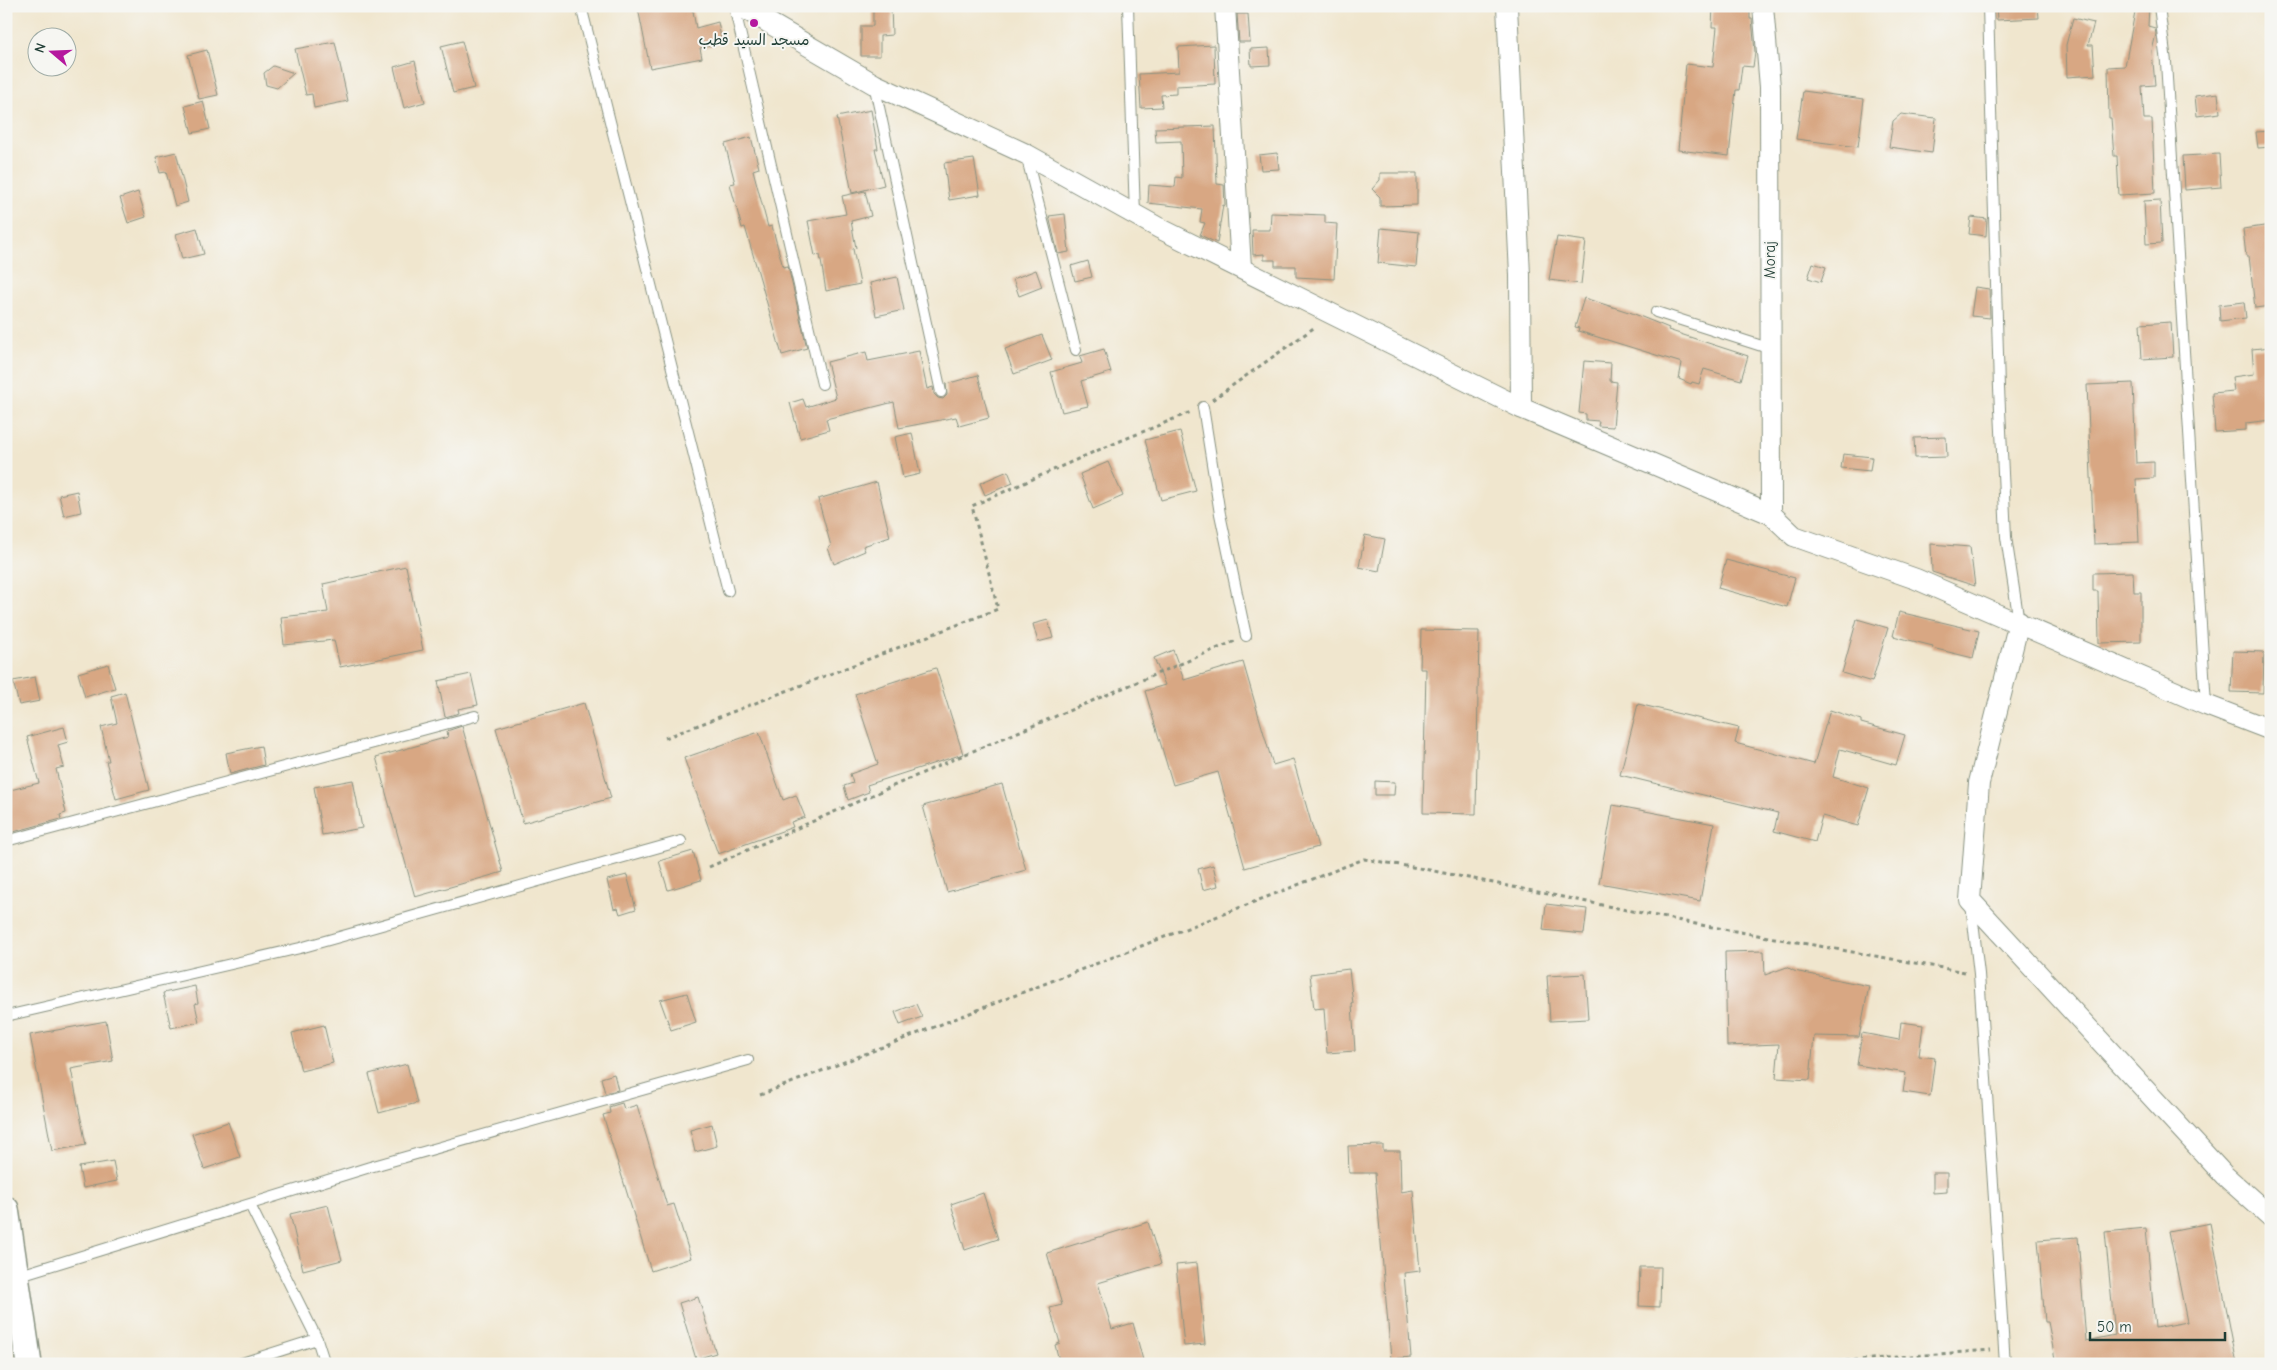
<svg xmlns="http://www.w3.org/2000/svg" width="2277" height="1370" viewBox="0 0 2277 1370" font-family="'Comic Neue','Playpen Sans Arabic',sans-serif">
	<rect width="100%" height="100%" fill="#f6f6f2"/>
	<filter id="ink" filterUnits="userSpaceOnUse"><feTurbulence type="fractalNoise" baseFrequency=".02" numOctaves="2"/><feDisplacementMap in="SourceGraphic" scale="10" xChannelSelector="R" yChannelSelector="G"/><feConvolveMatrix kernelMatrix="1 2 1 2 8 2 1 2 1" color-interpolation-filters="sRGB"/></filter>
	<filter id="wash" filterUnits="userSpaceOnUse"><feTurbulence type="fractalNoise" baseFrequency=".0096" numOctaves="4" result="noise"/><feDisplacementMap in="SourceGraphic" scale="20" xChannelSelector="R" yChannelSelector="G"/><feGaussianBlur stdDeviation="1.12" result="paint"/><feColorMatrix in="noise" values="0 0 0 0 0 0 0 0 0 0 0 0 0 0 0 0 0 1.4 0 .05"/><feComposite in="paint" operator="in"/></filter>
	<g filter="url(#wash)">
		<rect width="100%" height="100%" fill="#f0e6ce"/>
		<g id="blocks">
			<g fill="#d8a783">
				<path d="M647,6H683L693,11L696,28L718,22L722,43L700,48L702,58L650,68L638,8Z"/>
				<path d="M873,6H891L892,35L880,36V56H861V26H873Z"/>
				<path d="M1713,6H1750V19H1752L1755,52L1753,67L1742,66L1739,90H1736L1729,156L1678,150L1686,64L1713,67L1717,27H1712Z"/>
				<path d="M1996,6H2038L2039,18L1997,20Z"/>
				<path d="M2136,6H2149L2148,26L2155,28L2156,34L2152,51L2155,85L2142,86L2144,119H2152L2155,193L2119,195L2117,156H2114L2111,118H2109L2108,67L2125,66Z"/>
				<path d="M1237,14H1248L1250,42H1239Z"/>
				<path d="M2073,18L2094,23L2088,45H2093L2095,75L2067,77L2066,45Z"/>
				<path d="M462,41L474,88L453,93L441,46Z"/>
				<path d="M335,42L348,101L314,108L312,94L306,95L295,49Z"/>
				<path d="M1214,45L1215,84L1176,86V94L1161,95L1162,107L1141,108L1139,74L1179,72L1178,47Z"/>
				<path d="M1269,48L1270,65L1251,66L1250,49Z"/>
				<path d="M207,50L218,95L199,99L188,55Z"/>
				<path d="M415,61L425,102L404,108L394,67Z"/>
				<path d="M273,66L294,73L277,88L266,85L264,73Z"/>
				<path d="M1803,91L1864,99L1858,147L1796,139Z"/>
				<path d="M2218,93L2220,113L2197,116L2195,96Z"/>
				<path d="M203,101L210,129L192,133L185,106Z"/>
				<path d="M871,110L878,149H875L884,185L852,193L837,117Z"/>
				<path d="M1901,114L1936,118L1932,153L1889,147L1893,121Z"/>
				<path d="M1215,126L1217,184L1224,185L1225,206L1223,205L1217,243L1200,235L1205,223L1200,222L1202,209L1148,203L1149,185L1175,187L1176,177L1182,178L1181,141L1156,142L1155,128Z"/>
				<path d="M2271,131V147L2258,148L2256,132Z"/>
				<path d="M751,137L759,168L753,170L768,227L772,226L783,267L788,266L807,348L782,355L745,227L742,228L730,184L735,183L725,144Z"/>
				<path d="M176,152L188,202L175,206L166,172L160,173L156,157Z"/>
				<path d="M1277,153L1279,169L1261,170L1259,155Z"/>
				<path d="M2219,154L2221,187L2185,190L2183,156Z"/>
				<path d="M974,159L980,195L949,200L944,163Z"/>
				<path d="M1380,173H1417V205L1380,206V197L1372,189L1380,180Z"/>
				<path d="M865,191L871,216L851,221L856,248L853,249L860,284L826,291L820,255L815,256L808,221L846,214L842,196Z"/>
				<path d="M138,192L146,217L128,223L120,198Z"/>
				<path d="M2160,200L2162,243L2146,244L2144,201Z"/>
				<path d="M1271,213L1325,215V223L1337,224L1334,279L1296,277V266H1275V260H1264V254L1253,255L1252,230H1270Z"/>
				<path d="M1065,214L1069,252L1058,254L1049,216Z"/>
				<path d="M1971,217L1987,219L1986,236L1969,234Z"/>
				<path d="M2271,225V306L2255,308L2249,256H2246L2243,229Z"/>
				<path d="M197,228L204,254L182,259L176,234Z"/>
				<path d="M1381,228L1419,232L1416,267L1378,263Z"/>
				<path d="M1557,237L1586,241L1581,284L1549,280Z"/>
				<path d="M1088,261L1092,277L1075,281L1071,266Z"/>
				<path d="M1813,263L1826,267L1821,282L1808,278Z"/>
				<path d="M1036,270L1042,287L1019,296L1013,279Z"/>
				<path d="M897,277L904,310L876,316L870,283Z"/>
				<path d="M1975,287L1989,289L1990,318L1971,316Z"/>
				<path d="M1584,298L1632,313L1669,328L1668,330L1748,356L1741,380L1704,369L1699,384L1692,382L1691,384L1679,379L1682,363L1578,331L1579,328L1575,327Z"/>
				<path d="M2244,302L2246,318L2220,321L2219,305Z"/>
				<path d="M2171,322L2173,357L2142,359L2140,324Z"/>
				<path d="M1042,335L1052,360L1014,374L1005,349Z"/>
				<path d="M2271,347V420L2246,423V430L2215,432L2212,393L2234,391L2232,377L2254,374L2252,349Z"/>
				<path d="M1104,349L1111,372L1081,381L1088,406L1062,412L1051,372L1082,363L1080,356Z"/>
				<path d="M919,351L927,389L933,387L934,394L938,398L943,399L947,395L946,384L978,375L989,418L959,426L956,417L899,428L894,402L826,419L829,430L800,438L790,403L803,399L806,407L836,398L827,362L866,352L868,361Z"/>
				<path d="M1584,361L1611,363L1610,381L1617,382L1613,427L1598,426L1599,421L1586,420V414L1579,413Z"/>
				<path d="M2133,383L2136,463L2154,462V478L2136,479L2139,542L2094,544L2087,385Z"/>
				<path d="M1180,431L1196,491L1161,500L1145,440Z"/>
				<path d="M912,433L920,474L903,478L895,437Z"/>
				<path d="M1946,437L1947,457L1915,458L1914,438Z"/>
				<path d="M1843,454L1872,457L1870,471L1841,468Z"/>
				<path d="M1108,462L1123,496L1093,509L1080,474Z"/>
				<path d="M1008,471L1013,483L985,495L980,483Z"/>
				<path d="M877,482L890,537L863,546L865,551L834,564L828,548L831,546L818,499Z"/>
				<path d="M77,491L81,512L64,516L59,495Z"/>
				<path d="M1365,535L1385,539L1379,571L1359,567Z"/>
				<path d="M1931,544L1970,547L1975,586L1932,572Z"/>
				<path d="M1726,560L1795,578L1787,607L1718,588Z"/>
				<path d="M406,566L423,650L340,667L334,640L284,645L281,617L328,612L323,584Z"/>
				<path d="M2133,572L2134,592H2141V642L2099,643L2098,591H2093V573Z"/>
				<path d="M1899,612L1979,631L1973,658L1932,648L1933,646L1893,636Z"/>
				<path d="M1857,619L1888,628L1872,682L1842,673Z"/>
				<path d="M1048,620L1053,638L1038,642L1033,624Z"/>
				<path d="M1421,630L1479,631L1476,814L1423,813L1426,669H1420Z"/>
				<path d="M1173,650L1184,680L1243,662L1273,765L1293,759L1318,847L1245,868L1218,772L1173,785L1145,691L1165,685L1154,658Z"/>
				<path d="M2233,651L2264,652L2263,693L2231,692Z"/>
				<path d="M108,664L115,688L85,697L78,673Z"/>
				<path d="M936,668L963,754L867,785L869,792L848,800L844,786L853,783L850,774L878,764L855,694Z"/>
				<path d="M471,674L478,705L458,709L459,713L445,717L438,681Z"/>
				<path d="M35,677L40,701L19,705L13,681Z"/>
				<path d="M125,692L149,790L116,799L106,761H109L101,727L117,723L111,696Z"/>
				<path d="M584,703L611,798L523,823L496,728Z"/>
				<path d="M1638,704L1739,728L1735,743L1814,764L1830,710L1861,720V723L1905,735L1896,765L1840,749L1833,777L1869,788L1858,826L1822,816L1815,842L1774,831L1778,813L1620,775Z"/>
				<path d="M462,726L503,872L415,897L376,757L448,737L447,731Z"/>
				<path d="M64,727L68,742L58,745L64,767L56,769L66,813L60,815L61,819L6,834V791L39,783L27,737Z"/>
				<path d="M759,732L783,800L796,795L805,817L791,822L793,827L718,854L684,758Z"/>
				<path d="M261,746L264,765L230,774L226,753Z"/>
				<path d="M353,780L362,828L322,835L314,787Z"/>
				<path d="M1375,781L1395,782L1394,795H1375Z"/>
				<path d="M1002,784L1026,870L947,892L923,806Z"/>
				<path d="M1613,805L1714,824L1700,901L1599,883Z"/>
				<path d="M693,851L701,880L668,890L659,861Z"/>
				<path d="M1213,865L1218,886L1203,890L1198,869Z"/>
				<path d="M627,875L636,909L620,914L618,908L614,909L607,880Z"/>
				<path d="M1546,904L1587,909L1584,934L1543,930Z"/>
				<path d="M1764,951L1765,975L1787,967L1794,971L1869,986L1859,1037L1814,1036L1810,1080L1776,1078L1779,1044L1727,1046L1725,952Z"/>
				<path d="M1349,969L1353,1004H1352L1355,1051L1327,1053L1324,1008L1314,1009L1310,974Z"/>
				<path d="M1585,974L1588,1019L1550,1021L1547,976Z"/>
				<path d="M195,986L198,1003L195,1004L199,1022L171,1028L163,993Z"/>
				<path d="M687,993L696,1022L671,1030L660,1000Z"/>
				<path d="M916,1004L922,1017L900,1025L895,1012Z"/>
				<path d="M106,1021L113,1061L71,1069L86,1145L52,1151L30,1035Z"/>
				<path d="M1901,1022L1923,1025L1919,1056L1935,1058L1930,1096L1903,1092L1906,1073L1857,1065L1862,1033L1899,1040Z"/>
				<path d="M324,1025L333,1063L301,1071L292,1033Z"/>
				<path d="M407,1064L417,1103L379,1113L369,1074Z"/>
				<path d="M614,1074L618,1090L605,1093L601,1078Z"/>
				<path d="M622,1103L624,1109L637,1105L667,1206L674,1204L691,1258L651,1271L603,1115L610,1113L609,1107Z"/>
				<path d="M228,1122L240,1157L204,1169L192,1134Z"/>
				<path d="M712,1124L717,1146L695,1152L690,1130Z"/>
				<path d="M1383,1145V1151H1400L1401,1192L1413,1190L1420,1271L1404,1273L1411,1357L1391,1359L1375,1173H1349L1348,1146Z"/>
				<path d="M113,1161L117,1181L83,1188L79,1167Z"/>
				<path d="M1933,1173H1947V1192L1933,1193Z"/>
				<path d="M983,1193L998,1239L965,1250L951,1204Z"/>
				<path d="M328,1205L342,1260L303,1270L290,1214Z"/>
				<path d="M1148,1222L1161,1264L1098,1283L1112,1329L1133,1323L1144,1364H1060L1055,1345L1060,1343L1050,1308L1062,1305L1047,1253Z"/>
				<path d="M2210,1223L2237,1364H2056L2048,1322H2045L2038,1240L2078,1237L2086,1341L2115,1335L2105,1232L2146,1228L2155,1328L2187,1322L2169,1231Z"/>
				<path d="M1197,1263L1205,1344L1184,1346L1176,1265Z"/>
				<path d="M1640,1267H1661L1660,1307L1639,1306Z"/>
				<path d="M698,1297L716,1353L696,1359L679,1303Z"/>
			</g>
		</g>
	</g>
	<g filter="url(#ink)">
		<use href="#blocks" fill-opacity="0" stroke="#889281" stroke-width="1"/>
		<g fill="none" stroke-linecap="round" stroke-linejoin="round">
			<g stroke="#889281" stroke-width="12">
				<g id="service">
					<path d="M581,6L728,591"/>
					<path d="M734,6L822,384"/>
					<path d="M1128,6L1135,215"/>
					<path d="M1988,6L1999,388L2006,537L2019,622"/>
					<path d="M2159,6L2166,62L2206,705"/>
					<path d="M874,84L941,392"/>
					<path d="M1026,155L1076,350"/>
					<path d="M1656,312L1771,349"/>
					<path d="M1203,407L1220,514L1246,636"/>
					<path d="M6,841L475,716"/>
					<path d="M1971,904L1979,974L2005,1364"/>
					<path d="M6,1016L300,948L681,841"/>
					<path d="M250,1205L317,1339L325,1364"/>
					<path d="M17,1276L370,1167L748,1060"/>
					<path d="M239,1364L317,1339"/>
				</g>
			</g>
			<g stroke="#889281" stroke-width="22">
				<g id="minor">
					<path d="M740,6L874,84L1026,154L1159,228L1521,408L1771,514L1794,536L1916,579L2206,705L2271,730"/>
					<path d="M1225,6L1241,267"/>
					<path d="M1507,6L1520,275L1521,408"/>
					<path d="M1763,6L1770,87L1771,514"/>
					<path d="M2019,622L1979,783L1970,900L2224,1175L2271,1217"/>
				</g>
			</g>
			<g stroke="#889281" stroke-width="28">
				<path id="tertiary" d="M6,1209L29,1364"/>
			</g>
			<g stroke="#889281" stroke-width="3" stroke-dasharray="4 4" stroke-linecap="butt">
				<path d="M6,9L16,6"/>
				<path d="M1212,400L1315,327"/>
				<path d="M665,738L998,609L972,506L1096,451L1191,412"/>
				<path d="M709,867L968,753L1235,641"/>
				<path d="M760,1095L1364,859L1424,869L1701,925L1965,972"/>
				<path d="M1806,1364L1991,1350"/>
			</g>
			<use href="#service" stroke="#fff" stroke-width="10"/>
			<use href="#minor" stroke="#fff" stroke-width="20"/>
			<use href="#tertiary" stroke="#fff" stroke-width="25"/>
		</g>
	</g>
	<circle fill="#b5179e" stroke="#f6f6f2" stroke-width="2" cx="754" cy="23" r="5"/>
	<g text-anchor="middle" dominant-baseline="central" stroke-width="4" stroke-linejoin="round" paint-order="stroke">
		<g font-size="15" fill="#1f3d34" stroke="#f6f6f2">
			<text x="754" y="40">مسجد السيد قطب</text>
		</g>
		<g font-size="15" fill="#1f3d34" stroke="#f6f6f2">
			<text transform="translate(1770 260) rotate(-90)">Moraj</text>
		</g>
	</g>
	<rect width="2277" height="1370" fill="none" stroke="#f6f6f2" stroke-width="25"/>
	<g transform="translate(52 52) rotate(289)"><circle r="24" fill="#f6f6f2" stroke="#a0aca6"/>
	<path d="M0-4L9 19L0 12L-9 19Z" fill="#b5179e"/>
	<text y="-8" font-size="14" font-weight="bold" text-anchor="middle" fill="#1f3d34">N</text>
	</g>
	<path d="M2090 1332v8h135v-8" fill="none" stroke="#1f3d34" stroke-width="2.5"/>
	<text x="2097" y="1332" font-size="15" fill="#1f3d34" stroke="#f6f6f2" stroke-width="4" paint-order="stroke">50 m</text>
</svg>
